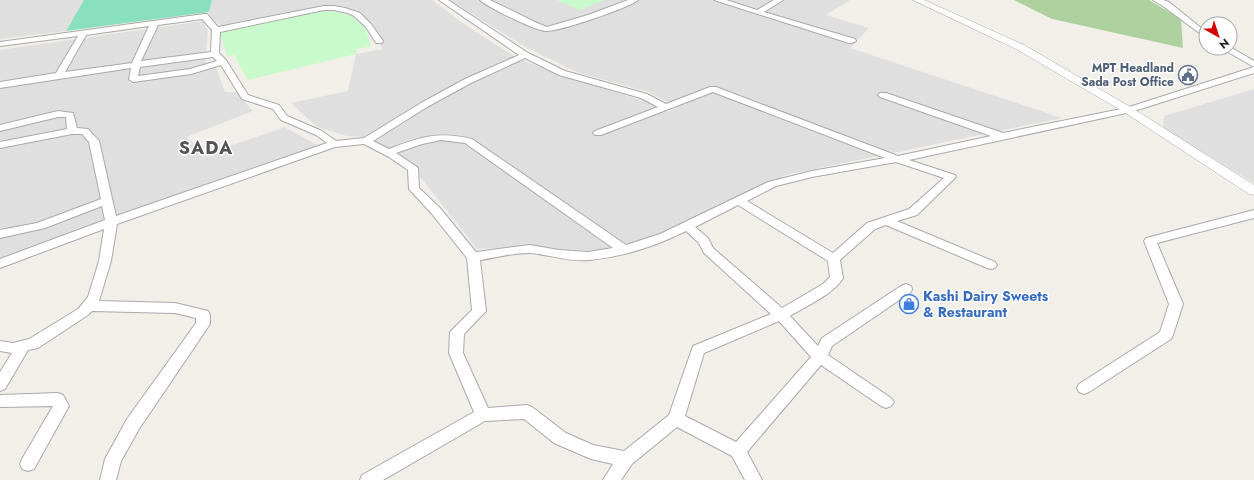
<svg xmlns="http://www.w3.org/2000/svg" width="1254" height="480" viewBox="0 0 1254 480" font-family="Jost,sans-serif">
	<rect width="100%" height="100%" fill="#f2efe9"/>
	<g fill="#e0dfdf">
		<path d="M0,0H84L66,31L0,39Z"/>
		<path d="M212,0H432L467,26L515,57L554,73L651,103L668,112L678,107L646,91L579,73L527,48L450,0H850L826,15L869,28L850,48L1062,118L786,175L660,236L595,251L523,247L477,249L422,179L389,150L363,137L347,136L317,127L291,103L348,91L356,54L383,49L357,11L335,5L222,27L212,18L209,12Z"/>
		<path d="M203,21L208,31L205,68L215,65L225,92H236L253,111L186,137L208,154L284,127L319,146L0,259V50Z"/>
		<path d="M1254,89V183L1163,129L1164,116Z"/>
	</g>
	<path fill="#add19e" d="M1014,0H1149L1181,19L1183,48L1052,19Z"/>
	<g fill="#c8facc">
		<path d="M556,0H604L580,10Z"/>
		<path d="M328,10L350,15L365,26L371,46L357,49L356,54L248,80L234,55L227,56L220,32Z"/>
	</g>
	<path fill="#88e0be" d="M84,0H212L209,12L66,31Z"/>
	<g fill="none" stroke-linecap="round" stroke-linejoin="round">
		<g stroke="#a9a9a9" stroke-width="2">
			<g id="minor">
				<path d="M439,0H448L528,53L565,71L647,94L666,104L710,87H716L898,156L991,136L880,97L878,95L880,93H886L1003,133L1126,108L1254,67V73L1131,112L909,160L955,175L956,177L917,215L897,221L995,262L997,265L995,268L991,269L987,268L886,225L875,229L840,260L843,278C834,294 806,306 790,316L818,346L822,338L901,286L906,284L911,286L912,289L911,292L832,346L828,355L891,398L894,402L891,406L886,408L881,406L821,365L747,452L762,480H745L732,456L677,427L632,464L621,480H603L613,464L591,459L554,443L524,419L485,421L383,480H360L362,475L474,412L449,353L450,332L472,310L467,258L432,214L409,189L408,170L389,157L364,144L335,147L117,224L111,261L99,301L175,303L208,311L210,315V324L139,429L121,461L116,480H100L105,459L127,419L196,323V318L175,313L92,311L88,315L38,348L28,350L5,389L0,391V372L12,353L0,351V341L13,343L29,339L78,309L88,297L99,261L104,229L0,268V259L105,220L102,206L45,228L0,238V230L37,223L101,199L89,142L82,134H72L0,148V142L67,129L66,117H58L0,131V125L58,111L73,113L77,128L88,129L99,141L116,216L327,143L316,135L281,120L273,109L242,99L221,65L191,74L133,82L129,79L131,68L0,88V82L56,73L78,36L0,46V42L204,14H207L218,27L324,6H334L345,8L360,13L371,24L383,41L382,43H376L366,27L354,16L348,13L334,10H324L220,32L219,53L226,60L248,95L279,105L287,116L322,131L336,141L364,138L421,103L465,79L519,55ZM202,19L212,30L211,52L141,61L158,25ZM149,26L132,63L65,72L86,35ZM213,57L217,61L190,69L138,76L140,67ZM525,58L559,75L641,98L658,107L595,131L593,133L595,135H601L713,92L885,158L812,171L768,182L660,234L626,245L472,139C438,131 420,137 389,149L373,141L427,107L471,83ZM441,140L465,143L613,248L588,252L559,250L530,245L476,252L440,208L419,188L418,169L417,167L396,153L422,144ZM896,162L944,178L909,209L867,223L833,253L747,201L776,186L812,177ZM738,205L828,261L830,277L823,284L782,308L713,248L708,238L695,227ZM686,231L699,243L704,253L771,314L693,346L669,415L624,451L593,445L566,433L532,407L527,405L488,408L463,353L464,334L486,311L480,260C494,258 517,252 531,253C550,255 570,262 589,260C622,257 656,246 686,231ZM779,321L811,357L736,442L685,416L704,353Z"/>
				<path d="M480,0H490L537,23L547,27L588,15L628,0H638C629,8 560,31 547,31C538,32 487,7 480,0Z"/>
				<path d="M714,0H726L757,10L774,0H783L764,12L855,39L856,41L852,43H849Z"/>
				<path d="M1153,0H1163L1169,2L1206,32V38L1163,6Z"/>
				<path d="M1230,47L1254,61V67L1221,48Z"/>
				<path d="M1254,210V218L1157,243L1183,304L1173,335L1171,339L1089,392L1084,394L1079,392L1077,388L1079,384L1160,332L1169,304L1144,241L1146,238Z"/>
				<path d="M58,393L63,395L69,406L34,469L28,471L22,469L20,464L22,459L53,406L0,407V395Z"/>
			</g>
		</g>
		<g stroke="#a9a9a9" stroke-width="1">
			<path id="tertiary" d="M913,0H924L1024,45L1132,108L1254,185V195L1249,194L1124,112L1016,49Z"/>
		</g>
		<use href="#minor" fill="#fff" fill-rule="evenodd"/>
		<use href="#tertiary" fill="#fff" fill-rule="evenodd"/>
	</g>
	<defs>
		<g id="civic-ring" transform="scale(1)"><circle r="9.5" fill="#fff" stroke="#5c6f8a" stroke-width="1.5"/><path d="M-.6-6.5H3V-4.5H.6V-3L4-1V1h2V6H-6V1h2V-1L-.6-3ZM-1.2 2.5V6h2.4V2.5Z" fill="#5c6f8a"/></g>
		<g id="shop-ring" transform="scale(1)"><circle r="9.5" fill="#fff" stroke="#3f7fe0" stroke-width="1.5"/><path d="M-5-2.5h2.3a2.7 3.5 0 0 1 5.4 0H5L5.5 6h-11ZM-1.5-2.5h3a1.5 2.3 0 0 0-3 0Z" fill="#3f7fe0"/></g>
	</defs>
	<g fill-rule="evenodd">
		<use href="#civic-ring" x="1188" y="75"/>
		<use href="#shop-ring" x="909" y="304"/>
	</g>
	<g text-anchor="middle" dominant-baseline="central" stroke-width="3" stroke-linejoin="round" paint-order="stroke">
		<g font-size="12" font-weight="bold" fill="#4e5e75" stroke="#fff" text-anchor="end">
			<text x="1174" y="68">MPT Headland<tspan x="1174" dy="14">Sada Post Office</tspan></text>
		</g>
		<g font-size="14" font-weight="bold" fill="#366cbe" stroke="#fff" text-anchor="start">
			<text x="923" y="296">Kashi Dairy Sweets<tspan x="923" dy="16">&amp; Restaurant</tspan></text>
		</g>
		<g font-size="18" font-weight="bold" letter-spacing="1" fill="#555" stroke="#fff">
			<text x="206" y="148">SADA</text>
		</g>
	</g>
	<g transform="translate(1218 36) rotate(141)"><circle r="19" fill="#ffffff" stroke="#a7a7a7"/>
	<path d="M0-3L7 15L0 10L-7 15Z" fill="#d40000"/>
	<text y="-6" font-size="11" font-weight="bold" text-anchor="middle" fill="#222222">N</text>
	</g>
</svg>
